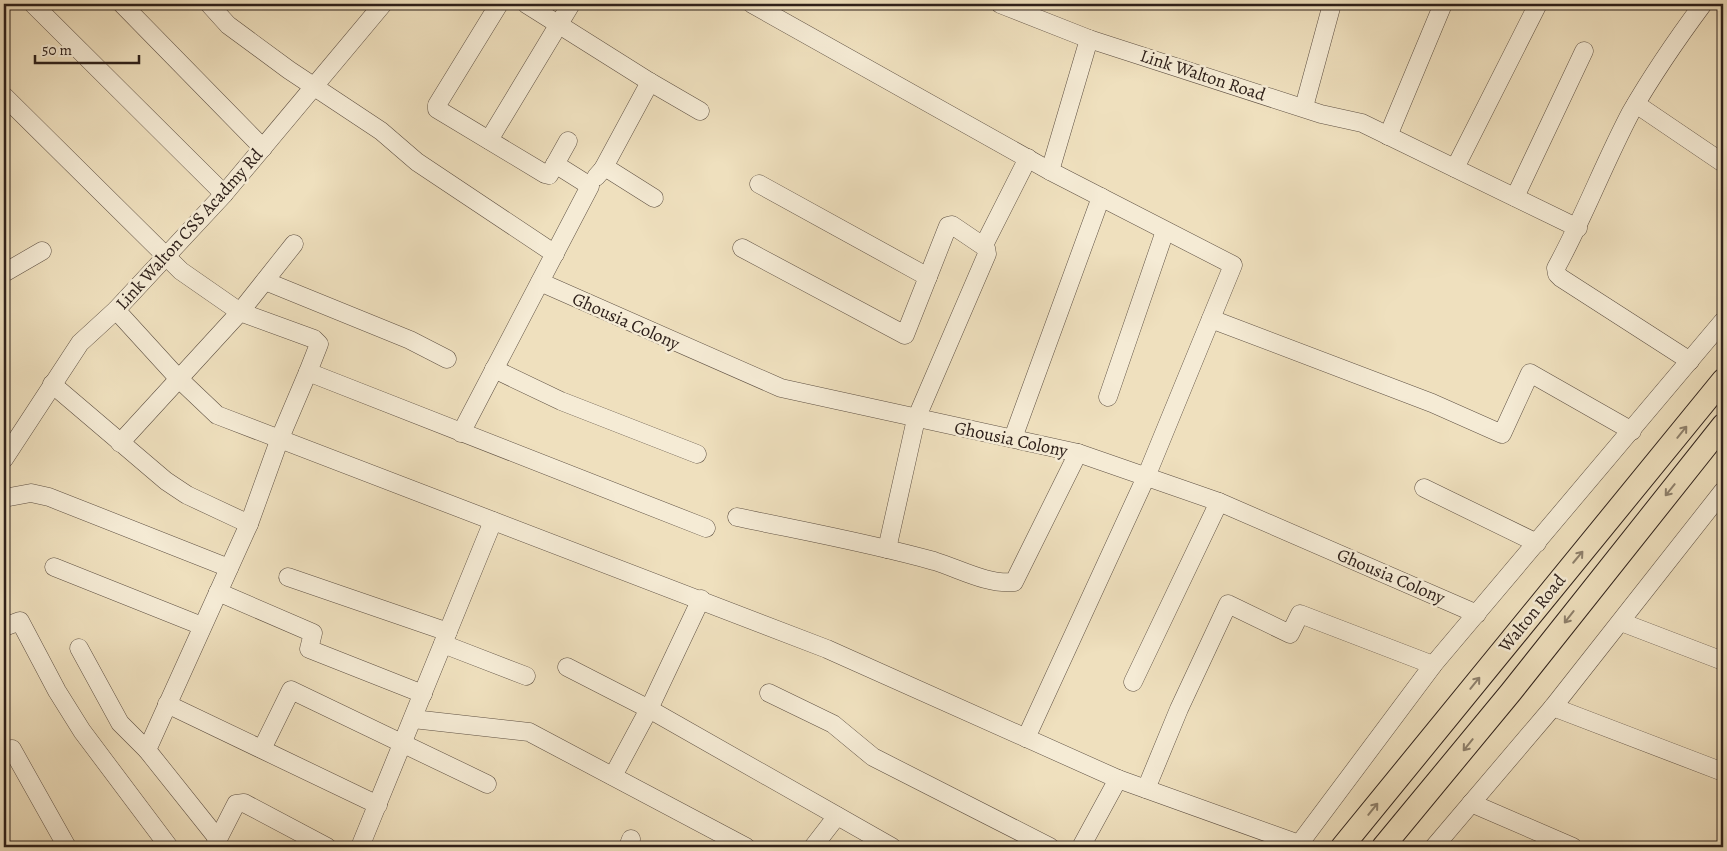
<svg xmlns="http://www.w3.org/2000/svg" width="1727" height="851" viewBox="0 0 1727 851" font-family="Alegreya,serif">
	<rect width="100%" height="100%" fill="#efe0be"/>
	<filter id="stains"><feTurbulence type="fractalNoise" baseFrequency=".004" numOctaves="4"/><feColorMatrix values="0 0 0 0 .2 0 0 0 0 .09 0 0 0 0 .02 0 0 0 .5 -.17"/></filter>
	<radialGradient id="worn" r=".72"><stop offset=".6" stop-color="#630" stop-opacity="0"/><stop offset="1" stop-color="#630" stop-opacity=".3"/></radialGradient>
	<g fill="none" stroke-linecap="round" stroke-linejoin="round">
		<g stroke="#5e5043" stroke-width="19">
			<g id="minor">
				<path d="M33,4L224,194"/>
				<path d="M122,4L263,148"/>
				<path d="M209,4L228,25L289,70L381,131L417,162L555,254"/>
				<path d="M499,4L437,105V109L545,174L549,175L568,141"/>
				<path d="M526,4L650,82L700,111"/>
				<path d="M752,4L1050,171L1233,265L1146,477L1026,738"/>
				<path d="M1000,4L1089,39L1321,114L1362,123L1578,228"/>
				<path d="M4,96L181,271L240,312L314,339L319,344L308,372L706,528"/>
				<path d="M1636,104L1723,163"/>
				<path d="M1304,107L1332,4"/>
				<path d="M1388,136L1443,4"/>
				<path d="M489,140L571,4"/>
				<path d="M1455,168L1538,4"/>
				<path d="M603,169L650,82"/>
				<path d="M1050,171L1089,39"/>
				<path d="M596,177L603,169H608L654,198"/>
				<path d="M759,184L928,277"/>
				<path d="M1515,197L1584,51"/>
				<path d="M984,245L1028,158"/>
				<path d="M742,248L905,335L948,226L952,225L986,248L987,254L916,419L887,549"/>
				<path d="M4,273L42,251"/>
				<path d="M265,281L410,340L447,359"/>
				<path d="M540,282L781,388L1078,453L1219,502L1477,614"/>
				<path d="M116,310L178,378L217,415L827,649L1118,779L1299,844"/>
				<path d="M1211,319L1432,403L1502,434L1530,373L1632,431"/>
				<path d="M1690,361L1561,278L1557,274L1556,268C1584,217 1604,163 1631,112C1653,74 1677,39 1703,4"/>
				<path d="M494,369L561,401L697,454"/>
				<path d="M52,384L166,481L187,495L249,524"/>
				<path d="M1108,397L1165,231"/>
				<path d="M461,433L590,186L555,164"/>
				<path d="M1013,438L1101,197"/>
				<path d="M120,443L240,312L294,244"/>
				<path d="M4,459L80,343L116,310L224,194L383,4"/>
				<path d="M1424,488L1537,543"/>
				<path d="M4,498L31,493L49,497L229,568"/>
				<path d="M737,517C803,531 870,543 934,561C960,569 988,585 1014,582L1078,453"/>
				<path d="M54,567L202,626"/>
				<path d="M288,577L448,632"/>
				<path d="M218,592L313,633L309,649L423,694"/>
				<path d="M1621,622L1723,661"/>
				<path d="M4,627L20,621L57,691L82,731L169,847"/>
				<path d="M443,644L526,676"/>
				<path d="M79,648L120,723L147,750"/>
				<path d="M567,667L649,709L892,847"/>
				<path d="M1133,682L1219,502"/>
				<path d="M769,693L833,724L873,757L1050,847"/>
				<path d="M167,704L378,805"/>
				<path d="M1553,707L1723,772"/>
				<path d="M413,719L529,732L746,847"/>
				<path d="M12,749L67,847"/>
				<path d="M262,749L291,690L487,784"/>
				<path d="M613,776L649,709L701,599"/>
				<path d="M1146,789L1179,709L1228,604L1290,634L1300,614L1433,665"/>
				<path d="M1471,803L1573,847"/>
				<path d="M218,839L147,750L249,524L280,438L308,372"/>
				<path d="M214,847L236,804L244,803L327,847"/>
				<path d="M360,847L493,521"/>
				<path d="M628,847L631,839"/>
				<path d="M813,847L837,816"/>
				<path d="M1081,847L1118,779"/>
				<path d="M1297,847L1433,665L1723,321"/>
				<path d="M1434,847L1553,707L1723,491"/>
			</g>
		</g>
		<g stroke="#2e201a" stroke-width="24">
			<g id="major">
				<path d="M1342,847L1723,380"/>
				<path d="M1383,847L1511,692L1723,425"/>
			</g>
		</g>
		<use href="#minor" stroke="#f5ebd5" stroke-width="18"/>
		<use href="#major" stroke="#efe0be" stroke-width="22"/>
	</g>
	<defs><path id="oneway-shaft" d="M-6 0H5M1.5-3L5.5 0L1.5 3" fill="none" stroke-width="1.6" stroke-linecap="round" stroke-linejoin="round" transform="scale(1.25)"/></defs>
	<g stroke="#8e806c">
		<use href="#oneway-shaft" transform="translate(1682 432) rotate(-51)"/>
		<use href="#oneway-shaft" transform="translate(1670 490) rotate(129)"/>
		<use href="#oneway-shaft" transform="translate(1578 557) rotate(-50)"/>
		<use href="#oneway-shaft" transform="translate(1569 617) rotate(128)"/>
		<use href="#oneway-shaft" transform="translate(1475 683) rotate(-51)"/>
		<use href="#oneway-shaft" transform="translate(1468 745) rotate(129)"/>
		<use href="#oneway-shaft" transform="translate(1373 809) rotate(-51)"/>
	</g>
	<g text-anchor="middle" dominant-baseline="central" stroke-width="5" stroke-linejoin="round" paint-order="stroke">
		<g font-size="18" fill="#2e201a" stroke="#f5ebd5">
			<text transform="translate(1203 75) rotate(18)">Link Walton Road</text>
			<text transform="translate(189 229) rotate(-48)">Link Walton CSS Acadmy Rd</text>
			<text transform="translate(626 321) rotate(24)">Ghousia Colony</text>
			<text transform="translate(1011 439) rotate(12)">Ghousia Colony</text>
			<text transform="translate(1391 576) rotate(23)">Ghousia Colony</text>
			<text transform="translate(1532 613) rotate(-51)">Walton Road</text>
		</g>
	</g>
	<rect width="1727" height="851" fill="none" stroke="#efe0be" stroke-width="20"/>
	<rect x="5" y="5" width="1717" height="841" fill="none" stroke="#2e201a" stroke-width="2.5"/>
	<rect x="10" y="10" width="1707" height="831" fill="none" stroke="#2e201a"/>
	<path d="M35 55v8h104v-8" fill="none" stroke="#2e201a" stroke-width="2.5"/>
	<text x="42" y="55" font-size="15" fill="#2e201a" stroke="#f5ebd5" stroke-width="4" paint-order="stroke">50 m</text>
	<rect width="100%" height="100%" filter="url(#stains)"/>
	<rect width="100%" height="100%" fill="url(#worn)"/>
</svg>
